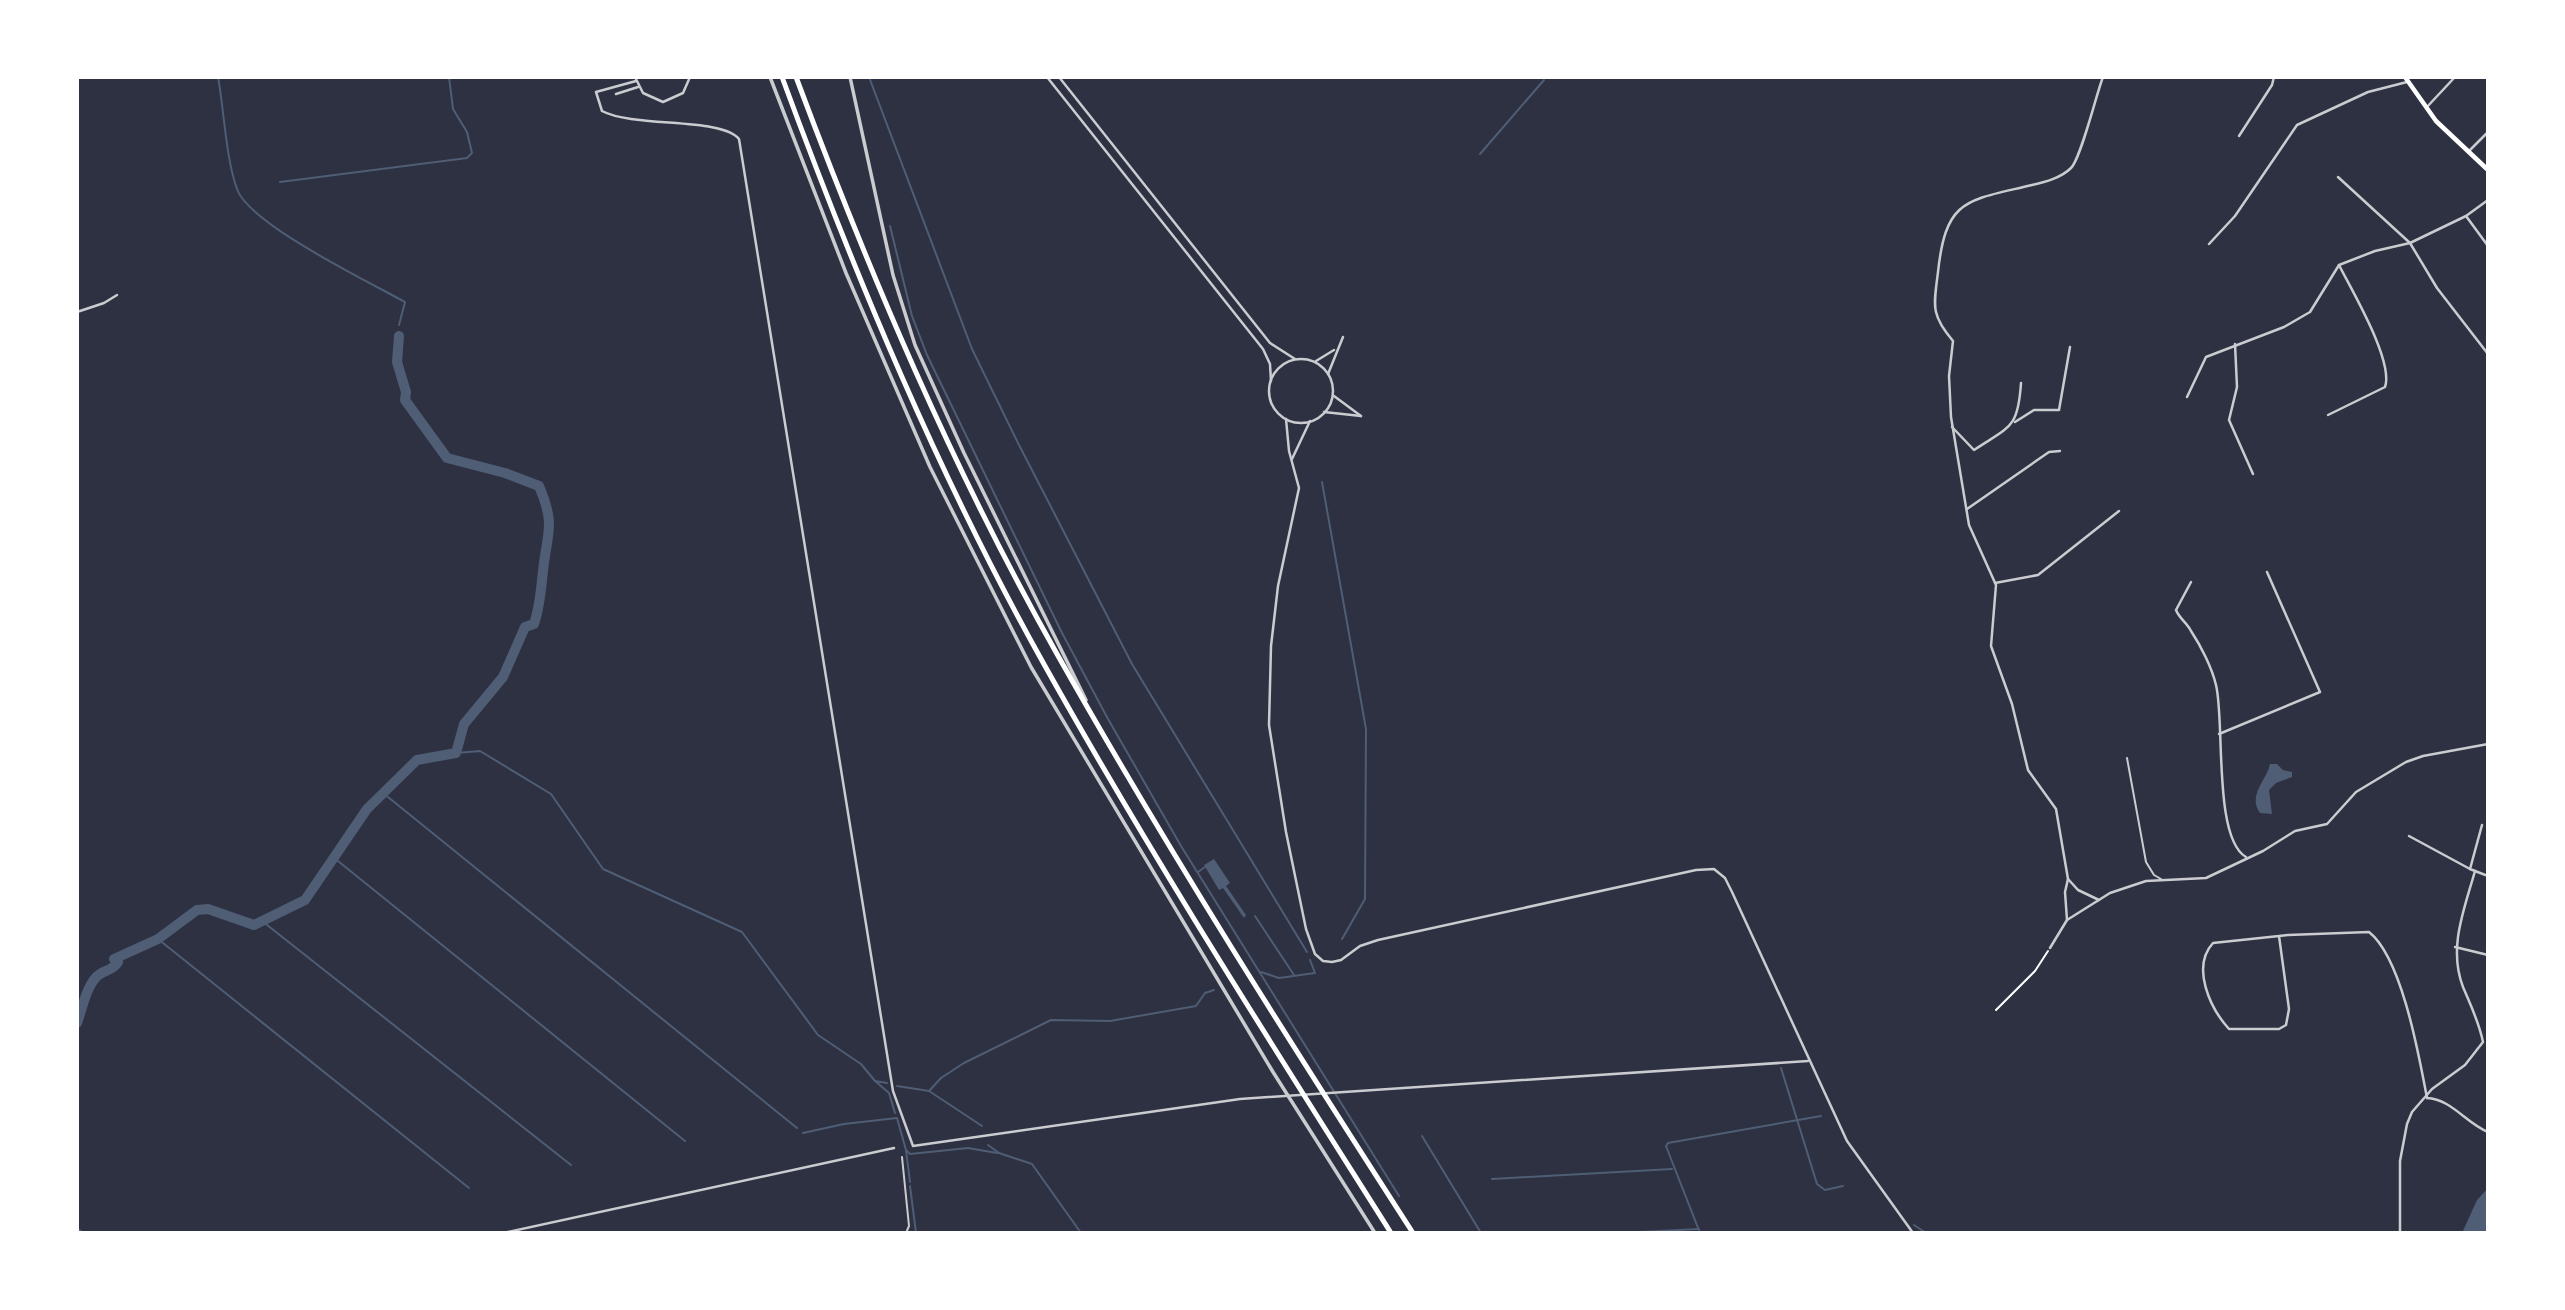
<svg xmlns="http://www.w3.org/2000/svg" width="2565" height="1310" viewBox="0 0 2565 1310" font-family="'Noto Sans',sans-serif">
	<rect width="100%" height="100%" fill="#2d3142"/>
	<g fill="#4f5d75">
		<path d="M2270,764H2277L2283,770L2292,772V777L2276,783L2269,790L2272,814L2260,813C2247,795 2267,780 2270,764Z"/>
		<path d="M1214,859L1230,883L1226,886L1246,915L1244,918L1223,888L1219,890L1204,865Z"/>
		<path d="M2488,1188V1233H2462L2477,1200Z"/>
	</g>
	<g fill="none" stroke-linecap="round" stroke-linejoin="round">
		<g stroke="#4f5d75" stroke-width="2">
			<path d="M218,77C224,110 226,159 237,189C249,224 369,282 405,302L399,325"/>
			<path d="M869,77L972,349L1018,443L1132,664L1307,952"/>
			<path d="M1480,154L1544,80"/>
			<path d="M280,182L467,158L472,153L467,132L453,109L449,77"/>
			<path d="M890,226L912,316L927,355L1061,631L1108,719L1181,846L1399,1196"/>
			<path d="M1322,482L1366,729L1365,899L1342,939"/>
			<path d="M456,753L480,751L551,794L603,869L742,932L818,1035L861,1064L875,1081"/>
			<path d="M383,793L797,1128"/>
			<path d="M333,857L685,1141"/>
			<path d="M1198,872L1205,867"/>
			<path d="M1255,916L1294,975"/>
			<path d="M262,921L571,1165"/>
			<path d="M158,939L469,1188"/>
			<path d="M1261,972L1279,978L1315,973L1310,960"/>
			<path d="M1781,1068L1817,1184L1825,1190L1843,1186"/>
			<path d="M887,1083L875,1081L889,1093L895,1113"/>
			<path d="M897,1086L929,1091L982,1126"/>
			<path d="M929,1091L941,1078L964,1063L1051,1020L1110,1021L1196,1006L1205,993L1214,990"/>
			<path d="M803,1133L844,1124L897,1118L906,1150"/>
			<path d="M1422,1136L1481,1233"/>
			<path d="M988,1145L999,1153L1032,1164L1081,1233"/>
			<path d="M1492,1179L1672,1169"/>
			<path d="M910,1182L906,1150L910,1154L968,1148L997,1153"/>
			<path d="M910,1186L916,1233"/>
			<path d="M1914,1225L1926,1233"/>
			<path d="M77,1228L83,1233"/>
			<path d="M1620,1233L1699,1229"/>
			<path d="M1700,1233L1666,1146L1668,1143L1821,1116"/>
		</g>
		<path stroke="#4f5d75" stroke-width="10" d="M77,1023C82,1010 87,982 100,974C106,970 113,970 118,962L114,959L158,939L197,910L208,909L254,925L305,900L367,809L417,760L456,753L464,724L503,677L525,627L534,624C540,607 541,589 543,571C547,532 556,526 539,486L505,473L447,458L405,400L406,392L397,362L399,336"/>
		<path stroke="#fff" stroke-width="2" d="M1996,1010L2035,971L2048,951"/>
		<g stroke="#caccd0" stroke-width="2">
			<path d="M2127,758L2146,862L2154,875L2161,879"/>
			<path d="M902,1157L909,1226L906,1233"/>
		</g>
		<g stroke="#caccd0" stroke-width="2.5">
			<path d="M635,77L643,93L663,102L683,93L690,77"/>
			<path d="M1047,77L1263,349L1270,364L1271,381"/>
			<path d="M1059,77L1270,343L1295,359"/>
			<path d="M636,81L596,92L602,111C634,128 722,117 739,139L893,1091L913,1146L1240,1099L1808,1061"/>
			<path d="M616,94L638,87"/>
			<path d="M2426,108L2455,77"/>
			<path d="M2239,136L2272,85L2274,77"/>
			<path d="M2468,152L2488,132"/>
			<path d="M2338,177L2410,243L2437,288L2488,354"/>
			<path d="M2466,216L2488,246"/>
			<path d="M2209,244L2235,216L2297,125L2368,92L2407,82"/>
			<path d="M77,312L104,303L117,295"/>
			<path d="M2235,344L2237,387L2229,420L2253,474"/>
			<circle cx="1301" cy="391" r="32"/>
			<path d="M1316,361L1334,350"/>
			<path d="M1328,374L1343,337"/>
			<path d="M1334,396L1361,416"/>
			<path d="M2187,397L2206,357L2284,327L2310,312L2339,265L2375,251L2410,243L2466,216L2488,200"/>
			<path d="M1324,412L1361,416"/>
			<path d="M2328,415L2385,387C2394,361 2352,291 2339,265"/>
			<path d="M1286,419L1289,451L1299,488L1278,586L1271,646L1269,725L1286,832L1306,929L1315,954L1323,961L1332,962L1341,960L1360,946L1378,940L1696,870L1714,869L1725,878L1732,892L1847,1141L1913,1233"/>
			<path d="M2015,422L2034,410H2059L2070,347"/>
			<path d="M1952,427L1974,450C2010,426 2018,429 2021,383"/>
			<path d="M1292,459L1310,421"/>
			<path d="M1967,509L2049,452L2060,451"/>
			<path d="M2191,582L2176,610C2179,618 2187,623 2191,631C2201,646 2212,668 2216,685C2225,721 2213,838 2246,857"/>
			<path d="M1995,583L2038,575L2119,511"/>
			<path d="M2219,734L2320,692L2267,572"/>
			<path d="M2409,836L2470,869"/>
			<path d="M2475,871L2488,876"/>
			<path d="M2099,900L2078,890L2068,879L2056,809L2028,770L2012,704L1991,646L1996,585L1969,525L1951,417L1949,376L1953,341C1930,314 1934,305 1938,272C1946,198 1966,201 2032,185C2045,182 2061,178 2071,168C2081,158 2096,95 2103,77"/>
			<path d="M2067,920L2065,892L2068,879"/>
			<path d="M2279,936L2289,1009L2286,1025L2279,1029H2229C2210,1008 2191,967 2213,943L2279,936L2288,935L2369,932C2402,958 2419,1056 2427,1098"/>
			<path d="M2455,947L2488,955"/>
			<path d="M2050,948L2067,920L2110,893L2146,881L2206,878L2263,851L2295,831L2327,824L2356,792L2406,762L2423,756L2488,744"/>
			<path d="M2427,1098C2451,1099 2466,1123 2488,1132"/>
			<path d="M503,1233L894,1148"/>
			<path d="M2400,1233V1161L2407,1124L2412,1112L2432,1089L2465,1065L2483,1042C2479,1022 2471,1006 2463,987C2448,948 2464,910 2475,871L2470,869L2482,825"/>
		</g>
		<g stroke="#caccd0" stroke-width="3.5">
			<path d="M770,77L846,273L930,467L1031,667L1273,1072L1375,1233"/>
			<path d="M850,77L893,275L915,345L964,453L1086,700"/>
		</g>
		<path stroke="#fff" stroke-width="4.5" d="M2405,77L2436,121L2488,170"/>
		<g stroke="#fff" stroke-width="5">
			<path d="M782,77C856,278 940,479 1045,666C1153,859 1273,1046 1391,1233"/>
			<path d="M796,77C870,275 953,470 1057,654C1168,851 1290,1042 1413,1233"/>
		</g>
	</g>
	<rect width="2565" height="1310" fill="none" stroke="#ffffff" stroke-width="158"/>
</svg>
